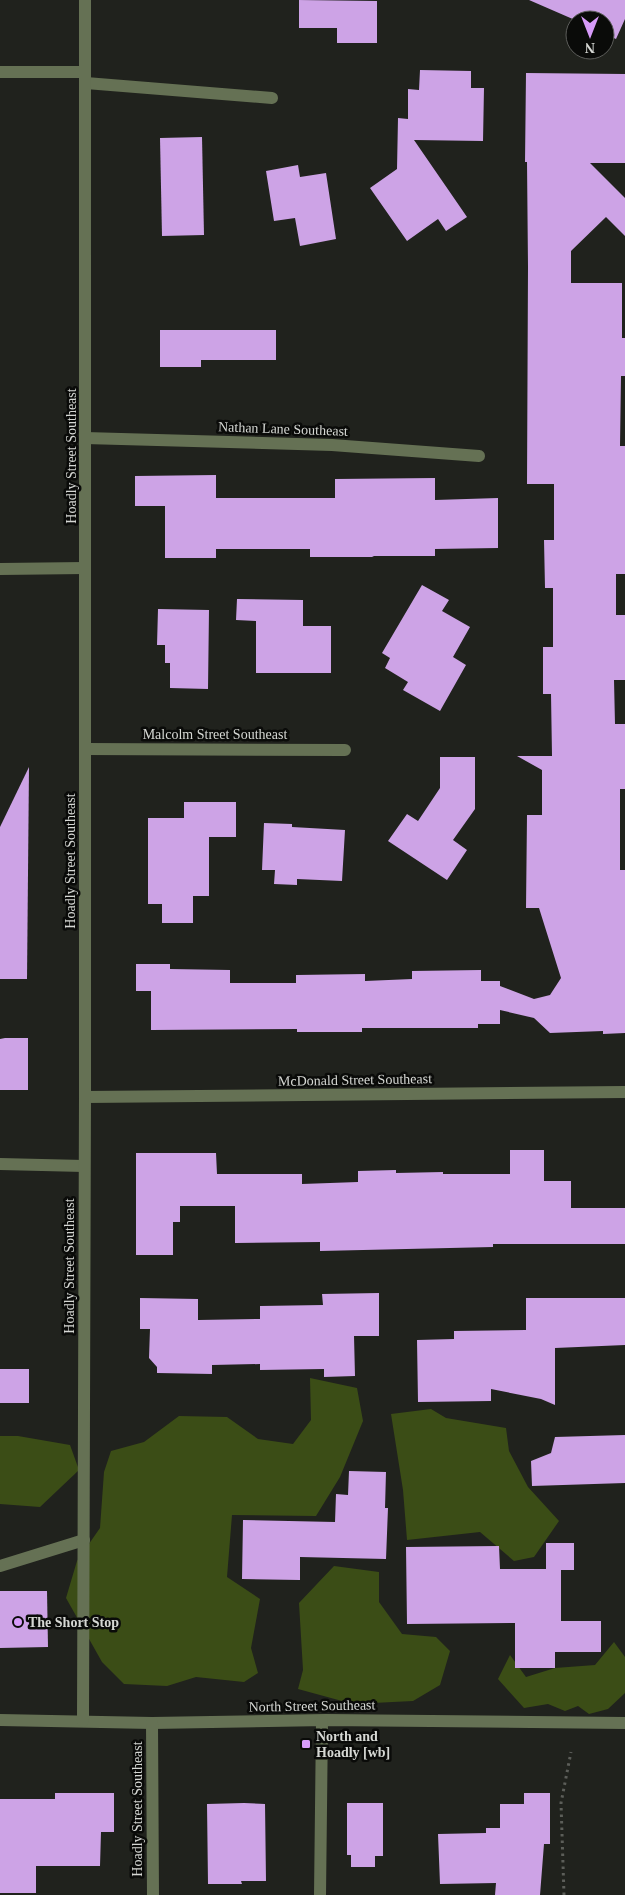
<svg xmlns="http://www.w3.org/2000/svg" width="625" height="1895" viewBox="0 0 625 1895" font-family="'Times New Roman',serif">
	<rect width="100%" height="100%" fill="#20221d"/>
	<g fill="#3b4d16">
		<path d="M310,1378L357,1388L363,1421L340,1477L316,1516L232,1515L227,1577L260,1599L251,1648L258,1673L244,1682L196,1677L167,1686L124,1684L102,1662L66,1598L77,1561L100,1528L104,1472L111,1451L144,1442L179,1416L227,1417L258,1439L293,1444L311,1420Z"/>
		<path d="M431,1409L446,1418L506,1428L509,1451L528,1487L559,1521L534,1557L514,1561L480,1532L407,1540L403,1490L391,1414Z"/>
		<path d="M0,1436H18L70,1445L79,1470L40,1507L0,1504Z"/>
		<path d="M334,1566L379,1572V1602L402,1634L436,1637L450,1651L440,1685L413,1701L353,1704L298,1689L303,1670L299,1603Z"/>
		<path d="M614,1642L625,1657V1693L608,1709L589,1714L578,1706L565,1711L548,1704L524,1708L498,1679L510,1655L526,1677L555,1668L595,1665Z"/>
	</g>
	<g fill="#cda3e6">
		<path d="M299,0L377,1V43H337V28H299Z"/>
		<path d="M529,0H625V19L616,39L605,34V20H575Z"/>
		<path d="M420,70L471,71V88H484L483,141L414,140L467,217L446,231L438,219L407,241L370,188L397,169L398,118L408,119V89L419,90Z"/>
		<path d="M526,73L625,74V163H590L625,198V236L606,217L571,251V283H622V338H625V376H621L620,446H625V574H616V615H625V680H614L615,724H625V789H620V870H625V1033L603,1034V1031L550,1033L534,1018L500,1010V1024H478V1028H362V1032H297V1029L151,1030V991H136V964H170V969L230,970V983H296V975L365,974V981L412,979V971L481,970V981H500V986L534,999L550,995L561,978L539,908H526L527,815H542V770L517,756H552L551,694H543V647H553V588H545L544,540H554V484H527L528,267L527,162H525Z"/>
		<path d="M202,137L204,235L162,236L160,138Z"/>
		<path d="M298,165L300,177L326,173L336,239L300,246L295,218L274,221L266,171Z"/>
		<path d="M160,330H276V360H201V367H160Z"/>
		<path d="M216,475V498H335V479L435,478V500L498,498V548L435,549V556H372L374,557H310V549H216V558H165V506H135V476Z"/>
		<path d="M422,585L449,600L442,611L470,627L453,657L466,665L440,711L403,690L408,682L385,668L390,658L382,653Z"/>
		<path d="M237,599L303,600V626H331V673H256V621L236,620Z"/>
		<path d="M158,609L209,610L208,689L170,688V663H165V645H157Z"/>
		<path d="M440,757H475V809L453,840L467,850L447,880L388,841L407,814L418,821L440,788Z"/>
		<path d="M29,767L27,979H0V827Z"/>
		<path d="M184,802H236V837H209V896H193V923H162V904H148V818H184Z"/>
		<path d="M264,823L292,824V827L345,830L342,881L297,879V885L274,884L275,870H262Z"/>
		<path d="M5,1038H28V1090H0V1039Z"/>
		<path d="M510,1150H544V1181H571V1208H625V1244H493V1247L320,1251V1242L235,1243V1206H180V1222H173V1255H136V1153H216L217,1174H302V1184L358,1182V1171L396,1170V1173L443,1172V1174H510Z"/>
		<path d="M379,1293V1336H354L355,1376L324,1377V1369L260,1370V1364L212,1365V1374L157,1373V1367L149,1358L150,1329H140V1298L198,1299V1320L260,1319V1306L323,1305L322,1294Z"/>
		<path d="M526,1298H625V1345L555,1348V1405L541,1399L491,1389V1401L418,1402L417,1340L454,1339V1331L526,1330Z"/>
		<rect x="0" y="1369" width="29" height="34"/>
		<path d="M625,1435V1483L532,1486L531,1461L551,1453L555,1437Z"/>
		<path d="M349,1471L386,1472L385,1508H388L386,1559L300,1557V1580L242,1579L243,1520L335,1522L336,1494L348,1495Z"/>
		<path d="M546,1543H574V1570H561V1621H601V1652H555V1668H515V1623L407,1624L406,1547L499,1546L500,1569H546Z"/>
		<path d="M0,1591H47L48,1647L0,1648Z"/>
		<path d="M55,1793H114V1832H101L100,1866H36V1893H0V1799H55Z"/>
		<path d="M524,1793H550V1844H544L540,1895H495L496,1883L440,1884L438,1834L486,1833V1828H500V1804H524Z"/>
		<path d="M244,1803L265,1804L266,1881H241L242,1884H208L207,1804Z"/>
		<path d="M347,1803H383V1856H375V1867H351V1855H347Z"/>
	</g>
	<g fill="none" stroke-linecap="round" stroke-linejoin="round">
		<path stroke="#5c5e59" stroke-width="3" stroke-dasharray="2.5 4" stroke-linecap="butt" d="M564,1895L561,1803L571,1752"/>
		<g stroke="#657154" stroke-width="12">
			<path d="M0,72H85"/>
			<path d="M86,83L272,98"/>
			<path d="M85,438L332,445L479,456"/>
			<path d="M0,569L85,568"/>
			<path d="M85,749L345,750"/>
			<path d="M85,1097L625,1092"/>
			<path d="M0,1164L84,1166"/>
			<path d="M0,1566L84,1540"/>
			<path d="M0,1720L152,1723L326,1720L625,1723"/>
			<path d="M83,1721L85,1097V0"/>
			<path d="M152,1723L153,1895"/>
			<path d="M320,1895L322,1721"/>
		</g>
	</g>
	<g fill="#d79bf9" stroke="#0a0b09" stroke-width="2">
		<circle cx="18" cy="1622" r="5"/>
		<rect x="301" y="1739" width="10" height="10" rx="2.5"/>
	</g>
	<g text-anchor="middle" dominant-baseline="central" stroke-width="5" stroke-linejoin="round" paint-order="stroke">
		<g font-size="14" fill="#d6d8d4" stroke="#0a0b09">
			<text transform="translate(283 429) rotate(2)">Nathan Lane Southeast</text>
			<text transform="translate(71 456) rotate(-90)">Hoadly Street Southeast</text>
			<text x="215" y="734">Malcolm Street Southeast</text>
			<text transform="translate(70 861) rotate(-90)">Hoadly Street Southeast</text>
			<text transform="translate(355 1080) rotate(-1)">McDonald Street Southeast</text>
			<text transform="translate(69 1266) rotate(-90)">Hoadly Street Southeast</text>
			<text transform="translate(312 1706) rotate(-1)">North Street Southeast</text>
			<text transform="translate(137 1809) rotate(-90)">Hoadly Street Southeast</text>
		</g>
		<g font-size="14" font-weight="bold" fill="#d6d8d4" stroke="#0a0b09" text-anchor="start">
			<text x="28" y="1622">The Short Stop</text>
			<text x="316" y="1736">North and<tspan x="316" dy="16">Hoadly [wb]</tspan></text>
		</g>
	</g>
	<g transform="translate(590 35) rotate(180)"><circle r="24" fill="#0a0b09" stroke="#5c5d5a"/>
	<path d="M0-4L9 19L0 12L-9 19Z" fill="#d79bf9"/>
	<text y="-8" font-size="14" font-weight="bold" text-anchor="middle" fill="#d6d8d4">N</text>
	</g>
</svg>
